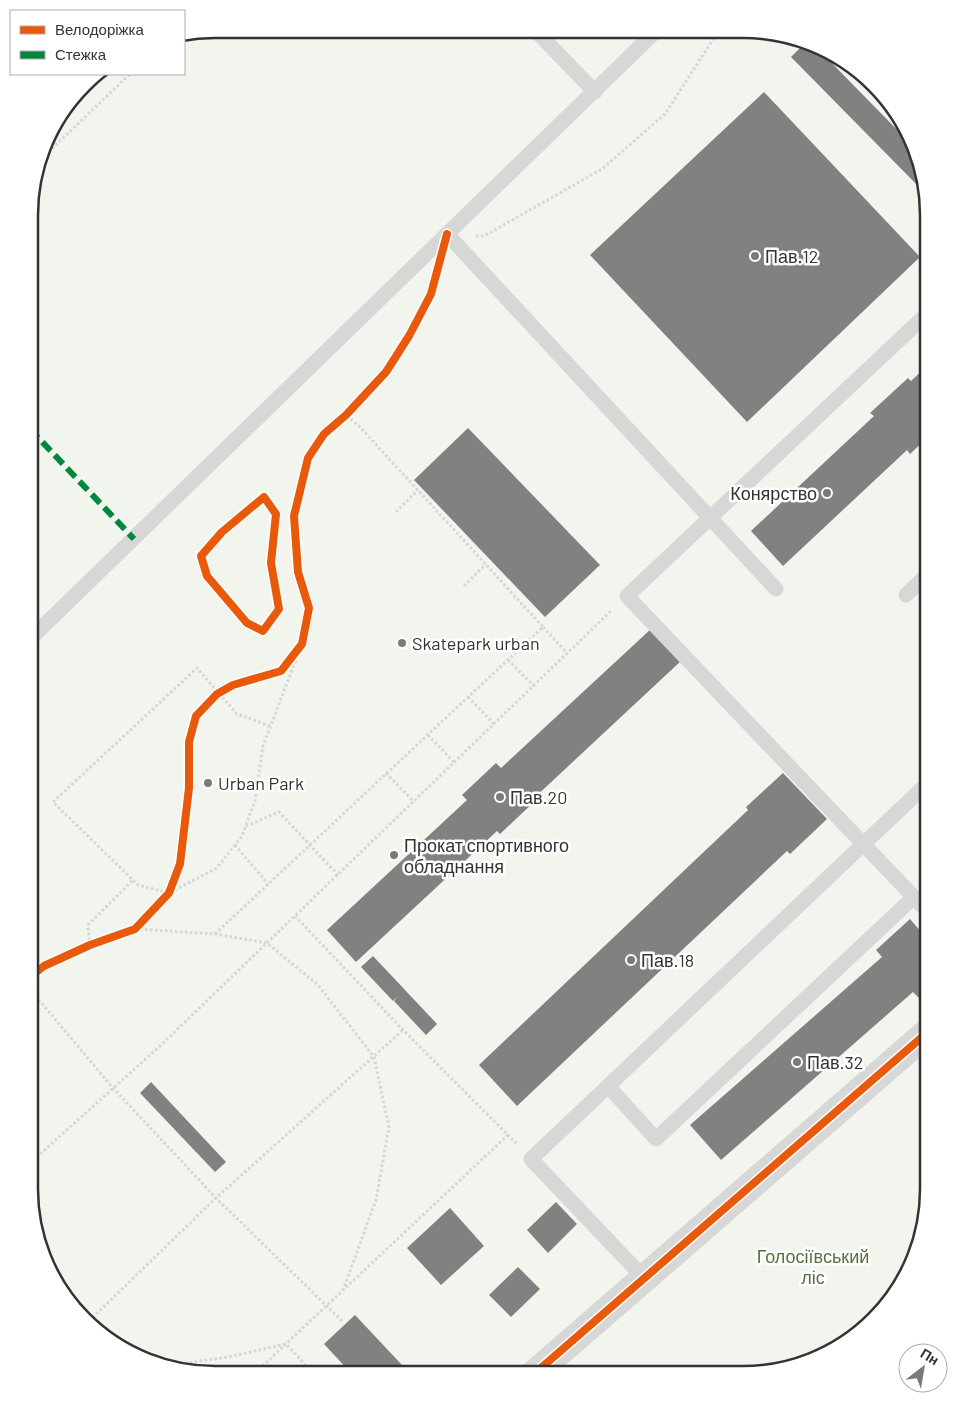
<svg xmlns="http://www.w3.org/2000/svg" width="958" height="1403" viewBox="0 0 958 1403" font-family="Barlow,sans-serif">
	<rect width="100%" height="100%" fill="#fff"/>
	<path fill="#f1f5ed" d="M214,29L768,30L857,67L910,132L929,214V1201L919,1249L898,1292L866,1328L826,1355L744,1374L190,1373L143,1360L102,1336L48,1271L29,1189L30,190L53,122L92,75L184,74V34Z"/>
	<g fill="#818181">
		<path d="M803,45L821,52L913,146L924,192L791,57Z"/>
		<path d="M764,92L920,257L747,422L590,255Z"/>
		<path d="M929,364V436L910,454L907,450L783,566L751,531L874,416L870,413L908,378L911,381Z"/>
		<path d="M468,428L600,565L545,617L414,480Z"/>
		<path d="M652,628L682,660L532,800L534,802L500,834L497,831L356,962L327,930L467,800L462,795L496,763L501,768Z"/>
		<path d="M783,773L827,819L790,854L787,851L517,1106L479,1065L748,810L746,807Z"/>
		<path d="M910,919L929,941V991L920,999L913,992L721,1160L690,1125L882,957L876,950Z"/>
		<path d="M373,956L437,1024L426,1035L394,1001L398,996L393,1001L361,967Z"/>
		<path d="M151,1082L226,1162L215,1172L140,1093Z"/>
		<path d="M556,1202L577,1224L548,1253L527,1230Z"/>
		<path d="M450,1208L484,1246L441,1285L407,1248Z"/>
		<path d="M518,1267L540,1289L511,1317L489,1295Z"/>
		<path d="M355,1315L402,1365L393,1373H351L324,1344Z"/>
	</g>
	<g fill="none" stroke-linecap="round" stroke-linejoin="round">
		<g stroke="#d6d6d6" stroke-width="3" stroke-dasharray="2.5 2.5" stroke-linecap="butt">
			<path d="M41,159L130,74"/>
			<path d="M476,236H484L602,169L665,114L719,30"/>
			<path d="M396,512L418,490"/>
			<path d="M464,586L486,564"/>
			<path d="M543,627L567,653"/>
			<path d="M508,660L534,686"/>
			<path d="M468,697L494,724"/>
			<path d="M270,726L237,714L197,668L53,802L138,885L169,893L217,868L242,836L255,801L263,746L302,644"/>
			<path d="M428,735L454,762"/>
			<path d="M386,773L414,802"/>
			<path d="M246,826L279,812L338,875"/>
			<path d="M235,845L268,884"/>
			<path d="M295,916L403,1030L517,1144"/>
			<path d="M135,929L215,934L267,943L318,985L374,1057L389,1127L376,1200L343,1290"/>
			<path d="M215,934L543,627L360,427L346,415"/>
			<path d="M90,945L88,925L133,880"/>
			<path d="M29,988L113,1088L216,1198L343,1322"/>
			<path d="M29,1164L159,1047L612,610"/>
			<path d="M89,1321L216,1198L403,1030"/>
			<path d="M165,1366L228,1357L286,1344L313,1373"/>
			<path d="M255,1373L508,1135"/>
		</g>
		<g stroke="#d7d7d7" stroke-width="15">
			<path d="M535,30L595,92"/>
			<path d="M447,234L776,589"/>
			<path d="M906,595L929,573"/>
			<path d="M30,639L657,30"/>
			<path d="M929,913L627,596L929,312"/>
			<path d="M608,1086L656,1139L914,897"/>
			<path d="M643,1277L531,1159L929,782"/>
		</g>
		<path stroke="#d7d7d7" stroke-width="28" d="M534,1374L929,1031"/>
		<path stroke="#00873e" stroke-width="6" stroke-dasharray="12 6" stroke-linecap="butt" d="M30,429L134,539"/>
		<g stroke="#fff" stroke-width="11">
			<g id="cycleway">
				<path d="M264,497L276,514L271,563L279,609L263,631L247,623L207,576L201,556L222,532Z"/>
				<path d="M29,978L44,966L90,945L135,929L169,893L180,864L189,788V742L196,716L217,694L233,685L281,671L302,644L309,608L298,572L294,516L308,458L324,434L346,415L386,372L409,336L431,294L447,234"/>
				<path d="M534,1374L929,1031"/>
			</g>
		</g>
		<use href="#cycleway" stroke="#e8590c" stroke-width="8"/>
	</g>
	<g fill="#7a7a7a" stroke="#fff" stroke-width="2">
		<circle cx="755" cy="256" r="5"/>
		<circle cx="827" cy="493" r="5"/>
		<circle cx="402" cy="643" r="5"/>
		<circle cx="208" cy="783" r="5"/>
		<circle cx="500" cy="797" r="5"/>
		<circle cx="394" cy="855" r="5"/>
		<circle cx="631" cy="960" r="5"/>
		<circle cx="797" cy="1062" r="5"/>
	</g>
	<g text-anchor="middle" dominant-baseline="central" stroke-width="5" stroke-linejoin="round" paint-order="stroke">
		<g font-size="18" fill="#333" stroke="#fff" text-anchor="start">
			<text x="765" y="256">Пав.12</text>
			<text x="817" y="493" text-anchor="end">Конярство</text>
			<text x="412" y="643">Skatepark urban</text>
			<text x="218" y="783">Urban Park</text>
			<text x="510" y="797">Пав.20</text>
			<text x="404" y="845">Прокат спортивного<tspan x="404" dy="21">обладнання</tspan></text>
			<text x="641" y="960">Пав.18</text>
			<text x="807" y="1062">Пав.32</text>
		</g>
		<g font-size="18" fill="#56703f" stroke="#fff">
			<text x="813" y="1256">Голосіївський<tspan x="813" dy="21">ліс</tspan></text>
		</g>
	</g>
	<path d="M0 0H958V1403H0ZM215 38H743A177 177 0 0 1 920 215V1189A177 177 0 0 1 743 1366H215A177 177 0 0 1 38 1189V215A177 177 0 0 1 215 38Z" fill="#fff" fill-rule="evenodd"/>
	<path fill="none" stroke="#333" stroke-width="2.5" d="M215 38H743A177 177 0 0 1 920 215V1189A177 177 0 0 1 743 1366H215A177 177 0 0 1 38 1189V215A177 177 0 0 1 215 38Z"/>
	<rect x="10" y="10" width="175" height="65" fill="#ffffff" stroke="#adadad"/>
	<rect x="20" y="26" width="25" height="8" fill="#e8590c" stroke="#adadad"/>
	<text x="55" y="35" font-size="15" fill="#333333">Велодоріжка</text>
	<rect x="20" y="51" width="25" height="8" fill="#00873e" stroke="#adadad"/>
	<text x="55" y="60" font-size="15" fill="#333333">Стежка</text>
	<g transform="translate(923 1368) rotate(31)"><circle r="24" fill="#ffffff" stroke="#adadad"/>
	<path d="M0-4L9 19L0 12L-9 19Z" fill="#7a7a7a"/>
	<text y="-8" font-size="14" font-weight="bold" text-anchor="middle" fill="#333333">Пн</text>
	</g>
</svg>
